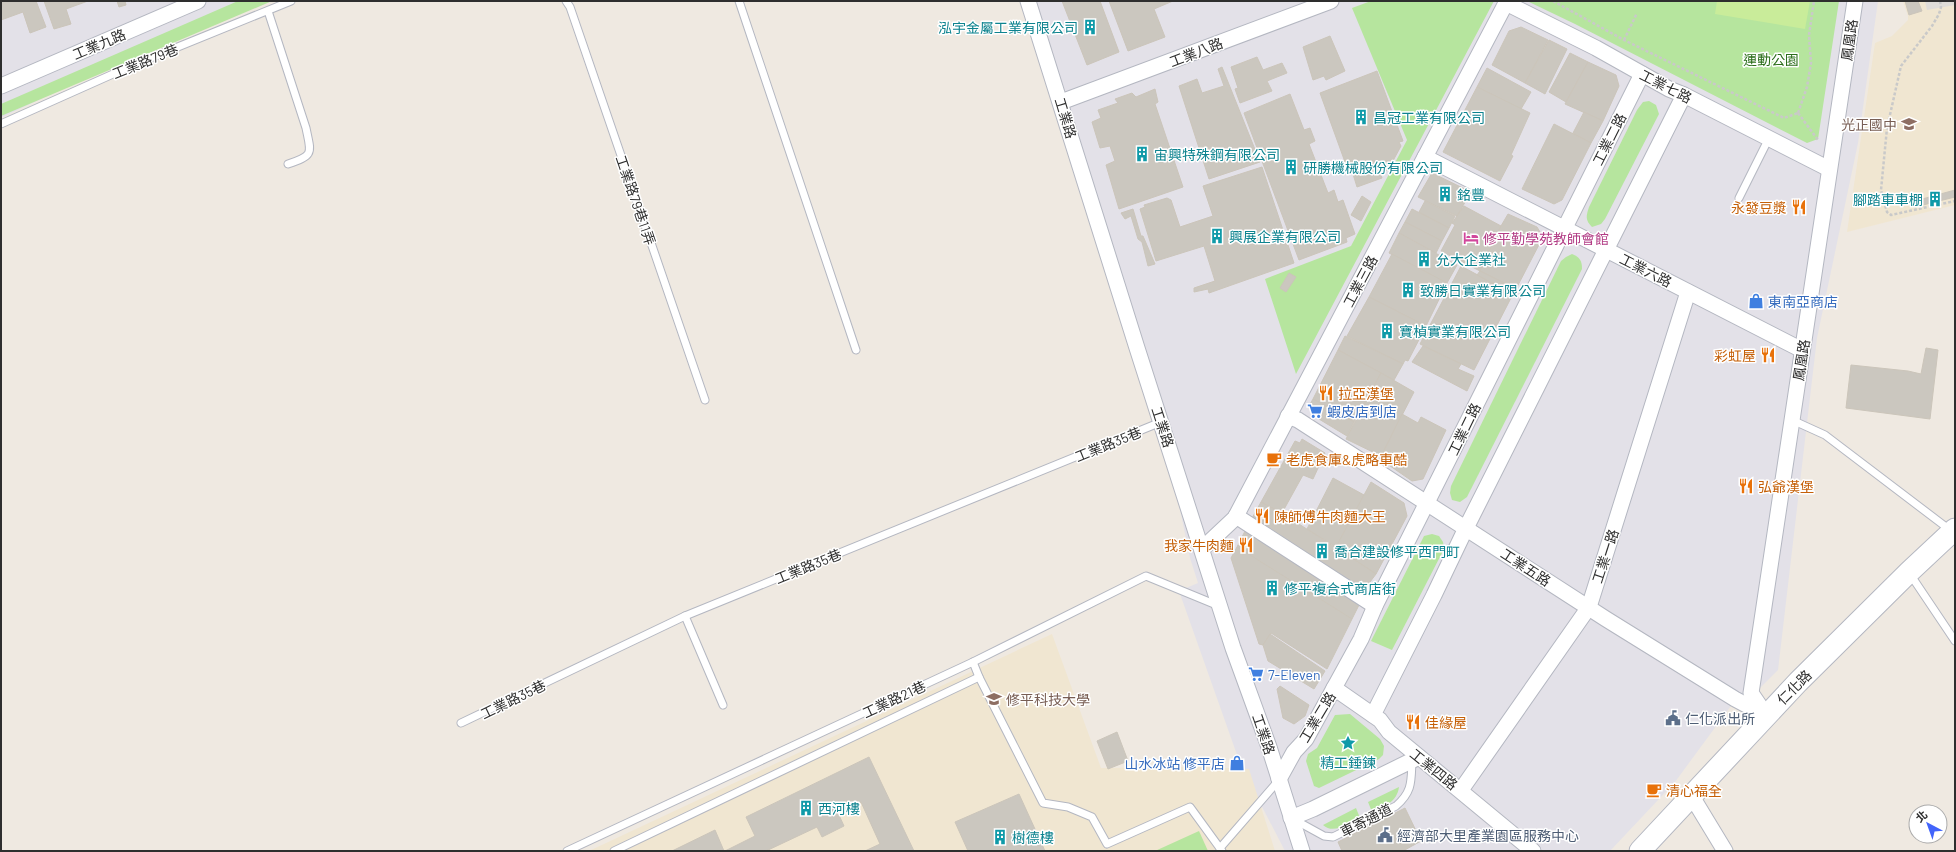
<svg xmlns="http://www.w3.org/2000/svg" width="1956" height="852" viewBox="0 0 1956 852" font-family="Barlow,'Noto Sans TC',sans-serif">
	<rect width="100%" height="100%" fill="#efe9e1"/>
	<g fill="#e3e1e8">
		<path d="M1,1H272L118,62L1,118Z"/>
		<path d="M1024,1H1878L1858,143L1817,338L1778,670L1747,701L1739,695L1675,782L1610,851H1285L1241,766L1179,591L1198,583L1190,558L1162,422Z"/>
	</g>
	<g fill="#f0e6d1">
		<path d="M1903,1H1955V205L1847,232L1875,43L1892,36L1908,20V16Z"/>
		<path d="M1052,634L1101,768L1200,767L1249,769L1275,851H589Z"/>
	</g>
	<g fill="#b6e59e">
		<path d="M238,1H272L1,116V104Z"/>
		<path d="M1371,1H1494L1296,374L1265,279L1351,246L1407,140L1352,8Z"/>
		<path d="M1527,1H1839L1818,139L1807,143L1575,24Z"/>
		<path d="M1649,101L1656,105L1659,114L1605,219L1601,224L1592,227C1585,220 1586,216 1589,207L1637,110L1643,102Z"/>
		<path d="M1572,254C1580,257 1582,261 1582,269L1467,497L1460,502L1452,500L1450,493L1451,486L1561,261L1566,257Z"/>
		<path d="M1432,534L1439,536L1443,542L1444,549L1392,650L1371,641L1424,536Z"/>
		<path d="M1350,714L1380,739L1384,746L1383,755L1379,759L1319,788L1314,786L1306,761L1308,754L1317,748L1335,715Z"/>
		<path d="M1399,787C1397,802 1385,806 1372,812L1368,802Z"/>
		<path d="M1356,808L1360,818C1348,823 1334,835 1323,825Z"/>
		<path d="M1199,831L1208,851H1155Z"/>
	</g>
	<path fill="#c9ec9a" d="M1717,1H1810L1805,29L1715,14Z"/>
	<path fill="#dfdcd8" d="M1925,1H1955V5L1927,10Z"/>
	<g fill="#cbc7bf" stroke="#cbc5ba">
		<path d="M1,1H36L46,27L30,33L23,12L1,20Z"/>
		<path d="M44,1H88L66,9L71,24L54,29Z"/>
		<path d="M117,1H125L126,5L119,7Z"/>
		<path d="M1062,1H1100L1119,52L1087,65Z"/>
		<path d="M1109,1H1173L1154,9L1165,37L1128,51Z"/>
		<path d="M1905,1H1918L1922,11L1909,15Z"/>
		<path d="M1521,27L1548,40L1525,83L1492,65L1509,31Z"/>
		<path d="M1330,36L1345,71L1326,80L1324,76L1313,80L1303,47Z"/>
		<path d="M1549,40L1567,49L1545,94L1525,83Z"/>
		<path d="M1570,53L1588,62L1566,102L1549,92Z"/>
		<path d="M1257,57L1263,70L1282,63L1287,73L1267,81L1272,91L1240,103L1235,89L1238,88L1231,67Z"/>
		<path d="M1588,62L1616,75L1619,86L1603,121L1565,104Z"/>
		<path d="M1222,67L1260,162L1209,179L1179,86L1197,79L1202,93L1224,86L1218,69Z"/>
		<path d="M1487,68L1531,92L1521,109L1477,87Z"/>
		<path d="M1377,71L1403,141L1399,142L1401,146L1388,170L1380,172L1382,178L1357,187L1349,161L1345,162L1320,93Z"/>
		<path d="M1477,87L1530,113L1511,155L1513,156L1500,181L1443,152Z"/>
		<path d="M1155,89L1158,102L1155,104L1183,187L1119,209L1106,165L1115,161L1110,146L1100,148L1092,122L1101,118L1098,110L1118,103L1115,99L1132,93L1136,97Z"/>
		<path d="M1290,94L1304,130L1310,128L1315,141L1309,144L1328,193L1334,190L1338,202L1343,200L1355,234L1346,238L1347,242L1299,260L1244,113Z"/>
		<path d="M1584,112L1603,121L1591,143L1573,133Z"/>
		<path d="M1554,124L1591,143L1562,200L1554,204L1522,189Z"/>
		<path d="M1262,167L1294,263L1209,293L1208,289L1194,292V288L1215,281L1204,246L1156,261L1140,209L1145,207L1144,205L1167,198L1171,200L1180,227L1213,216L1203,186Z"/>
		<path d="M1432,173L1471,192L1457,216L1418,197Z"/>
		<path d="M1955,190V197L1915,207V201Z"/>
		<path d="M1362,196L1371,202L1361,221L1351,215Z"/>
		<path d="M1425,201L1455,216L1449,228L1419,212Z"/>
		<path d="M1464,206L1501,226L1480,271L1441,251L1455,225L1452,223Z"/>
		<path d="M1133,209L1141,236H1143L1155,264L1148,266L1142,242L1138,239L1131,216L1125,219L1121,213Z"/>
		<path d="M1412,209L1449,228L1442,241L1405,222Z"/>
		<path d="M1508,214L1537,227L1543,237L1516,289L1480,271L1501,226Z"/>
		<path d="M1405,222L1442,241L1436,253L1399,233Z"/>
		<path d="M1399,233L1457,265L1447,283L1389,253Z"/>
		<path d="M1392,254L1447,283L1426,326L1369,297Z"/>
		<path d="M1461,266L1513,294L1474,370L1420,344Z"/>
		<path d="M1480,271L1516,289L1513,294L1477,275Z"/>
		<path d="M1289,273L1296,277L1286,292L1280,288Z"/>
		<path d="M1369,297L1426,326L1408,361L1405,360L1403,364L1347,336Z"/>
		<path d="M1345,336L1403,364L1394,380L1338,350Z"/>
		<path d="M1423,346L1461,364L1458,369L1474,376L1467,391L1412,362Z"/>
		<path d="M1926,348L1938,350L1930,419L1846,408L1851,365L1908,371L1921,374Z"/>
		<path d="M1338,350L1381,373L1354,422L1313,399Z"/>
		<path d="M1381,373L1414,392L1381,456L1346,439Z"/>
		<path d="M1313,399L1354,422L1347,436L1314,416L1309,406Z"/>
		<path d="M1402,414L1418,423L1421,417L1446,430L1423,479L1412,481L1380,459Z"/>
		<path d="M1302,439L1325,453L1313,479L1303,475L1282,513L1261,502L1295,441L1300,443Z"/>
		<path d="M1333,478L1364,495L1336,547L1307,529Z"/>
		<path d="M1371,482L1404,503L1407,516L1376,574L1336,547Z"/>
		<path d="M1261,502L1282,513L1376,574L1364,590L1251,520Z"/>
		<path d="M1245,531L1359,605L1352,619L1237,547Z"/>
		<path d="M1237,547L1352,619L1327,669L1271,633L1263,645L1259,644L1231,558Z"/>
		<path d="M1270,634L1325,671L1314,689L1268,661L1263,645Z"/>
		<path d="M1280,686L1309,705L1305,716L1294,724L1283,718L1277,689Z"/>
		<path d="M1117,732L1128,761L1108,769L1097,741Z"/>
		<path d="M869,757L914,851H865L880,844L861,802L838,813L844,826L822,837L817,827L766,851H725L755,836L746,817Z"/>
		<path d="M1019,794L1045,851H968L955,822Z"/>
		<path d="M1405,808L1421,841L1403,851H1342L1338,842Z"/>
		<path d="M1373,813L1378,822L1365,829L1360,819Z"/>
		<path d="M715,830L724,851H672Z"/>
	</g>
	<g fill="none" stroke-linecap="round" stroke-linejoin="round">
		<g stroke="#b4b7c1" stroke-width="9">
			<g id="lane">
				<path d="M566,1L570,7L705,400"/>
				<path d="M739,1L856,350"/>
				<path d="M268,11L306,128C311,153 315,155 288,164"/>
				<path d="M1,124L131,66L291,1"/>
				<path d="M1739,198L1769,138"/>
				<path d="M1792,420L1825,435L1950,530"/>
				<path d="M1910,574L1955,641"/>
				<path d="M685,616L723,705"/>
				<path d="M973,662L979,677"/>
				<path d="M461,723L685,616L1161,422"/>
				<path d="M1293,819L1324,836L1333,837L1396,806C1413,791 1411,781 1412,760"/>
				<path d="M1220,848L1279,780"/>
				<path d="M567,851L973,662L1146,576L1219,606"/>
				<path d="M614,851L979,677L1043,803L1068,807L1092,817L1107,844L1190,807L1222,851"/>
			</g>
		</g>
		<g stroke="#b4b7c1" stroke-width="17">
			<g id="street">
				<path d="M1028,1L1137,348L1233,648L1269,747L1302,851"/>
				<path d="M1506,1V3L1596,48L1669,89L1684,95L1829,169"/>
				<path d="M1,86L198,1"/>
				<path d="M1061,102L1331,1"/>
				<path d="M1425,157L1802,350"/>
				<path d="M1288,416L1298,420L1606,619L1735,699L1765,715"/>
				<path d="M1236,516L1375,606"/>
				<path d="M1202,549L1235,518L1506,3"/>
				<path d="M1334,688L1380,720L1389,732L1533,851"/>
				<path d="M1373,715L1434,595L1466,528L1684,95"/>
				<path d="M1766,715L1751,693L1855,1"/>
				<path d="M1279,779L1294,752L1306,739L1361,639L1375,606L1642,74"/>
				<path d="M1461,790L1589,607L1688,292"/>
				<path d="M1691,795L1725,851"/>
				<path d="M1291,818L1313,809L1419,757"/>
			</g>
		</g>
		<g stroke="#b4b7c1" stroke-width="23">
			<path id="secondary" d="M1640,851L1798,682L1909,572L1955,529"/>
		</g>
		<g stroke="#c9c9c9" stroke-width="2.5" stroke-dasharray="3 2" stroke-linecap="butt">
			<path d="M1553,1L1624,40L1784,118L1798,113"/>
			<path d="M1940,1L1941,7L1939,14L1932,26L1901,66L1887,128L1881,190L1887,212L1891,215L1955,201"/>
			<path d="M1624,40L1637,13"/>
			<path d="M1798,113L1807,87L1811,63L1809,35L1814,1"/>
			<path d="M1798,113L1818,140"/>
		</g>
		<use href="#lane" stroke="#fff" stroke-width="7"/>
		<use href="#street" stroke="#fff" stroke-width="15"/>
		<use href="#secondary" stroke="#fff" stroke-width="21"/>
	</g>
	<defs>
		<g id="building-bare" transform="scale(1.2)"><path d="M-4-6H4V6H1V3H-1V6H-4ZM-2.5-4.3h1.7v1.8h-1.7ZM.8-4.3h1.7v1.8H.8ZM-2.5-1h1.7V.8h-1.7ZM.8-1h1.7V.8H.8Z" fill="#0f9aa8" stroke="#fff" stroke-width="2.5" paint-order="stroke"/></g>
		<g id="school-bare" transform="scale(1.2)"><path d="M0-5L7-2L0 1L-7-2ZM-4 1L0 2.5L4 1V4Q0 6-4 4Z" fill="#8d6e63" stroke="#fff" stroke-width="2.5" paint-order="stroke"/></g>
		<g id="restaurant-bare" transform="scale(1.2)"><path d="M-5-6h1v4h1v-4h1v4h1v-4h1v5L-1.5 .5V6h-2V.5L-5-1ZM5-6V6H3V1.5H1.5Q1.5-4 5-6Z" fill="#e8710a" stroke="#fff" stroke-width="2.5" paint-order="stroke"/></g>
		<g id="hotel-bare" transform="scale(1.2)"><path d="M-6-4.5h1.5V1H6V5H4.5V3h-9V5H-6ZM-4 0a1.8 1.8 0 1 1 3.6 0ZM.5 0V-2.5h3Q6-2.5 6 0Z" fill="#d1479c" stroke="#fff" stroke-width="2.5" paint-order="stroke"/></g>
		<g id="shop-bare" transform="scale(1.2)"><path d="M-5-2.5h2.3a2.7 3.5 0 0 1 5.4 0H5L5.5 6h-11ZM-1.5-2.5h3a1.5 2.3 0 0 0-3 0Z" fill="#3f7fe0" stroke="#fff" stroke-width="2.5" paint-order="stroke"/></g>
		<g id="supermarket-bare" transform="scale(1.2)"><path d="M-6-5.5h2.5l.6 2H6L4.5 2H-2.5L-4.4-4H-6ZM-1.5 3.2a1.3 1.3 0 1 0 .1 0ZM3 3.2a1.3 1.3 0 1 0 .1 0Z" fill="#3f7fe0" stroke="#fff" stroke-width="2.5" paint-order="stroke"/></g>
		<g id="cafe-bare" transform="scale(1.2)"><path d="M-5.5-4.5H6V0H3Q3 3.5 0 3.5H-2.5Q-5.5 3.5-5.5 0ZM3-3.2v2h1.7v-2ZM-6 4.5H4V6H-6Z" fill="#e8710a" stroke="#fff" stroke-width="2.5" paint-order="stroke"/></g>
		<g id="university-bare" transform="scale(1.2)"><path d="M0-5L7-2L0 1L-7-2ZM-4 1L0 2.5L4 1V4Q0 6-4 4Z" fill="#8d6e63" stroke="#fff" stroke-width="2.5" paint-order="stroke"/></g>
		<g id="civic-bare" transform="scale(1.2)"><path d="M-.6-6.5H3V-4.5H.6V-3L4-1V1h2V6H-6V1h2V-1L-.6-3ZM-1.2 2.5V6h2.4V2.5Z" fill="#5c6f8a" stroke="#fff" stroke-width="2.5" paint-order="stroke"/></g>
		<g id="sight-bare" transform="scale(1.2)"><path d="M0-6L1.8-2.2L6-1.7L2.9 1.2L3.7 5.4L0 3.3L-3.7 5.4L-2.9 1.2L-6-1.7L-1.8-2.2Z" fill="#0f9aa8" stroke="#fff" stroke-width="2.5" paint-order="stroke"/></g>
	</defs>
	<g fill-rule="evenodd">
		<use href="#building-bare" x="1090" y="27"/>
		<use href="#building-bare" x="1361" y="117"/>
		<use href="#school-bare" x="1909" y="124"/>
		<use href="#building-bare" x="1142" y="154"/>
		<use href="#building-bare" x="1291" y="167"/>
		<use href="#building-bare" x="1445" y="194"/>
		<use href="#building-bare" x="1935" y="199"/>
		<use href="#restaurant-bare" x="1799" y="207"/>
		<use href="#building-bare" x="1217" y="236"/>
		<use href="#hotel-bare" x="1471" y="238"/>
		<use href="#building-bare" x="1424" y="259"/>
		<use href="#building-bare" x="1408" y="290"/>
		<use href="#shop-bare" x="1756" y="301"/>
		<use href="#building-bare" x="1387" y="331"/>
		<use href="#restaurant-bare" x="1768" y="355"/>
		<use href="#restaurant-bare" x="1326" y="393"/>
		<use href="#supermarket-bare" x="1315" y="411"/>
		<use href="#cafe-bare" x="1274" y="459"/>
		<use href="#restaurant-bare" x="1746" y="486"/>
		<use href="#restaurant-bare" x="1262" y="516"/>
		<use href="#restaurant-bare" x="1246" y="545"/>
		<use href="#building-bare" x="1322" y="551"/>
		<use href="#building-bare" x="1272" y="588"/>
		<use href="#supermarket-bare" x="1256" y="674"/>
		<use href="#university-bare" x="994" y="699"/>
		<use href="#civic-bare" x="1673" y="718"/>
		<use href="#restaurant-bare" x="1413" y="722"/>
		<use href="#sight-bare" x="1348" y="743"/>
		<use href="#shop-bare" x="1237" y="763"/>
		<use href="#cafe-bare" x="1654" y="790"/>
		<use href="#building-bare" x="806" y="808"/>
		<use href="#civic-bare" x="1385" y="835"/>
		<use href="#building-bare" x="1000" y="837"/>
	</g>
	<g text-anchor="middle" dominant-baseline="central" stroke-width="3" stroke-linejoin="round" paint-order="stroke">
		<g font-size="14" fill="#0d838f" stroke="#fff" text-anchor="start">
			<text x="1078" y="27" text-anchor="end">泓宇金屬工業有限公司</text>
			<text x="1373" y="117">昌冠工業有限公司</text>
			<text x="1154" y="154">宙興特殊鋼有限公司</text>
			<text x="1303" y="167">研勝機械股份有限公司</text>
			<text x="1457" y="194">銘豐</text>
			<text x="1923" y="199" text-anchor="end">腳踏車車棚</text>
			<text x="1229" y="236">興展企業有限公司</text>
			<text x="1436" y="259">允大企業社</text>
			<text x="1420" y="290">致勝日實業有限公司</text>
			<text x="1399" y="331">寶楨實業有限公司</text>
			<text x="1334" y="551">喬合建設修平西門町</text>
			<text x="1284" y="588">修平複合式商店街</text>
			<text x="1348" y="762" text-anchor="middle">精工錘鍊</text>
			<text x="818" y="808">西河樓</text>
			<text x="1012" y="837">樹德樓</text>
		</g>
		<g font-size="14" fill="#2e2e2e" stroke="#fff">
			<text transform="translate(1849 40) rotate(-82)">鳳凰路</text>
			<text transform="translate(99 44) rotate(-23)">工業九路</text>
			<text transform="translate(1196 52) rotate(-21)">工業八路</text>
			<text transform="translate(145 61) rotate(-22)">工業路79巷</text>
			<text transform="translate(1666 86) rotate(27)">工業七路</text>
			<text transform="translate(1066 118) rotate(73)">工業路</text>
			<text transform="translate(1609 139) rotate(-63)">工業二路</text>
			<text transform="translate(636 200) rotate(71)">工業路79巷11弄</text>
			<text transform="translate(1646 270) rotate(27)">工業六路</text>
			<text transform="translate(1360 281) rotate(-62)">工業三路</text>
			<text transform="translate(1801 360) rotate(-81)">鳳凰路</text>
			<text transform="translate(1163 427) rotate(72)">工業路</text>
			<text transform="translate(1464 429) rotate(-64)">工業二路</text>
			<text transform="translate(1108 444) rotate(-22)">工業路35巷</text>
			<text transform="translate(1605 556) rotate(-72)">工業一路</text>
			<text transform="translate(808 566) rotate(-22)">工業路35巷</text>
			<text transform="translate(1526 567) rotate(33)">工業五路</text>
			<text transform="translate(1794 687) rotate(-45)">仁化路</text>
			<text transform="translate(513 699) rotate(-26)">工業路35巷</text>
			<text transform="translate(894 699) rotate(-25)">工業路21巷</text>
			<text transform="translate(1317 717) rotate(-59)">工業二路</text>
			<text transform="translate(1264 734) rotate(71)">工業路</text>
			<text transform="translate(1434 769) rotate(39)">工業四路</text>
			<text transform="translate(1366 820) rotate(-27)">車寄通道</text>
		</g>
		<g font-size="14" fill="#2c6e1b" stroke="#fff">
			<text x="1771" y="59">運動公園</text>
		</g>
		<g font-size="14" fill="#785e54" stroke="#fff" text-anchor="end">
			<text x="1897" y="124">光正國中</text>
			<text x="1006" y="699" text-anchor="start">修平科技大學</text>
		</g>
		<g font-size="14" fill="#c56008" stroke="#fff" text-anchor="start">
			<text x="1787" y="207" text-anchor="end">永發豆漿</text>
			<text x="1756" y="355" text-anchor="end">彩虹屋</text>
			<text x="1338" y="393">拉亞漢堡</text>
			<text x="1286" y="459">老虎食庫&amp;虎略車酷</text>
			<text x="1758" y="486">弘爺漢堡</text>
			<text x="1274" y="516">陳師傅牛肉麵大王</text>
			<text x="1234" y="545" text-anchor="end">我家牛肉麵</text>
			<text x="1425" y="722">佳緣屋</text>
			<text x="1666" y="790">清心福全</text>
		</g>
		<g font-size="14" fill="#b23c85" stroke="#fff" text-anchor="start">
			<text x="1483" y="238">修平勤學苑教師會館</text>
		</g>
		<g font-size="14" fill="#366cbe" stroke="#fff" text-anchor="start">
			<text x="1768" y="301">東南亞商店</text>
			<text x="1327" y="411">蝦皮店到店</text>
			<text x="1268" y="674">7-Eleven</text>
			<text x="1225" y="763" text-anchor="end">山水冰站 修平店</text>
		</g>
		<g font-size="14" fill="#4e5e75" stroke="#fff" text-anchor="start">
			<text x="1685" y="718">仁化派出所</text>
			<text x="1397" y="835">經濟部大里產業園區服務中心</text>
		</g>
	</g>
	<rect width="1956" height="852" fill="none" stroke="#2e2e2e" stroke-width="4"/>
	<g transform="translate(1928 824) rotate(319)"><circle r="19" fill="#ffffff" stroke="#ababab"/>
	<path d="M0-3L7 15L0 10L-7 15Z" fill="#4264fb"/>
	<text y="-6" font-size="11" font-weight="bold" text-anchor="middle" fill="#2e2e2e">北</text>
	</g>
</svg>
